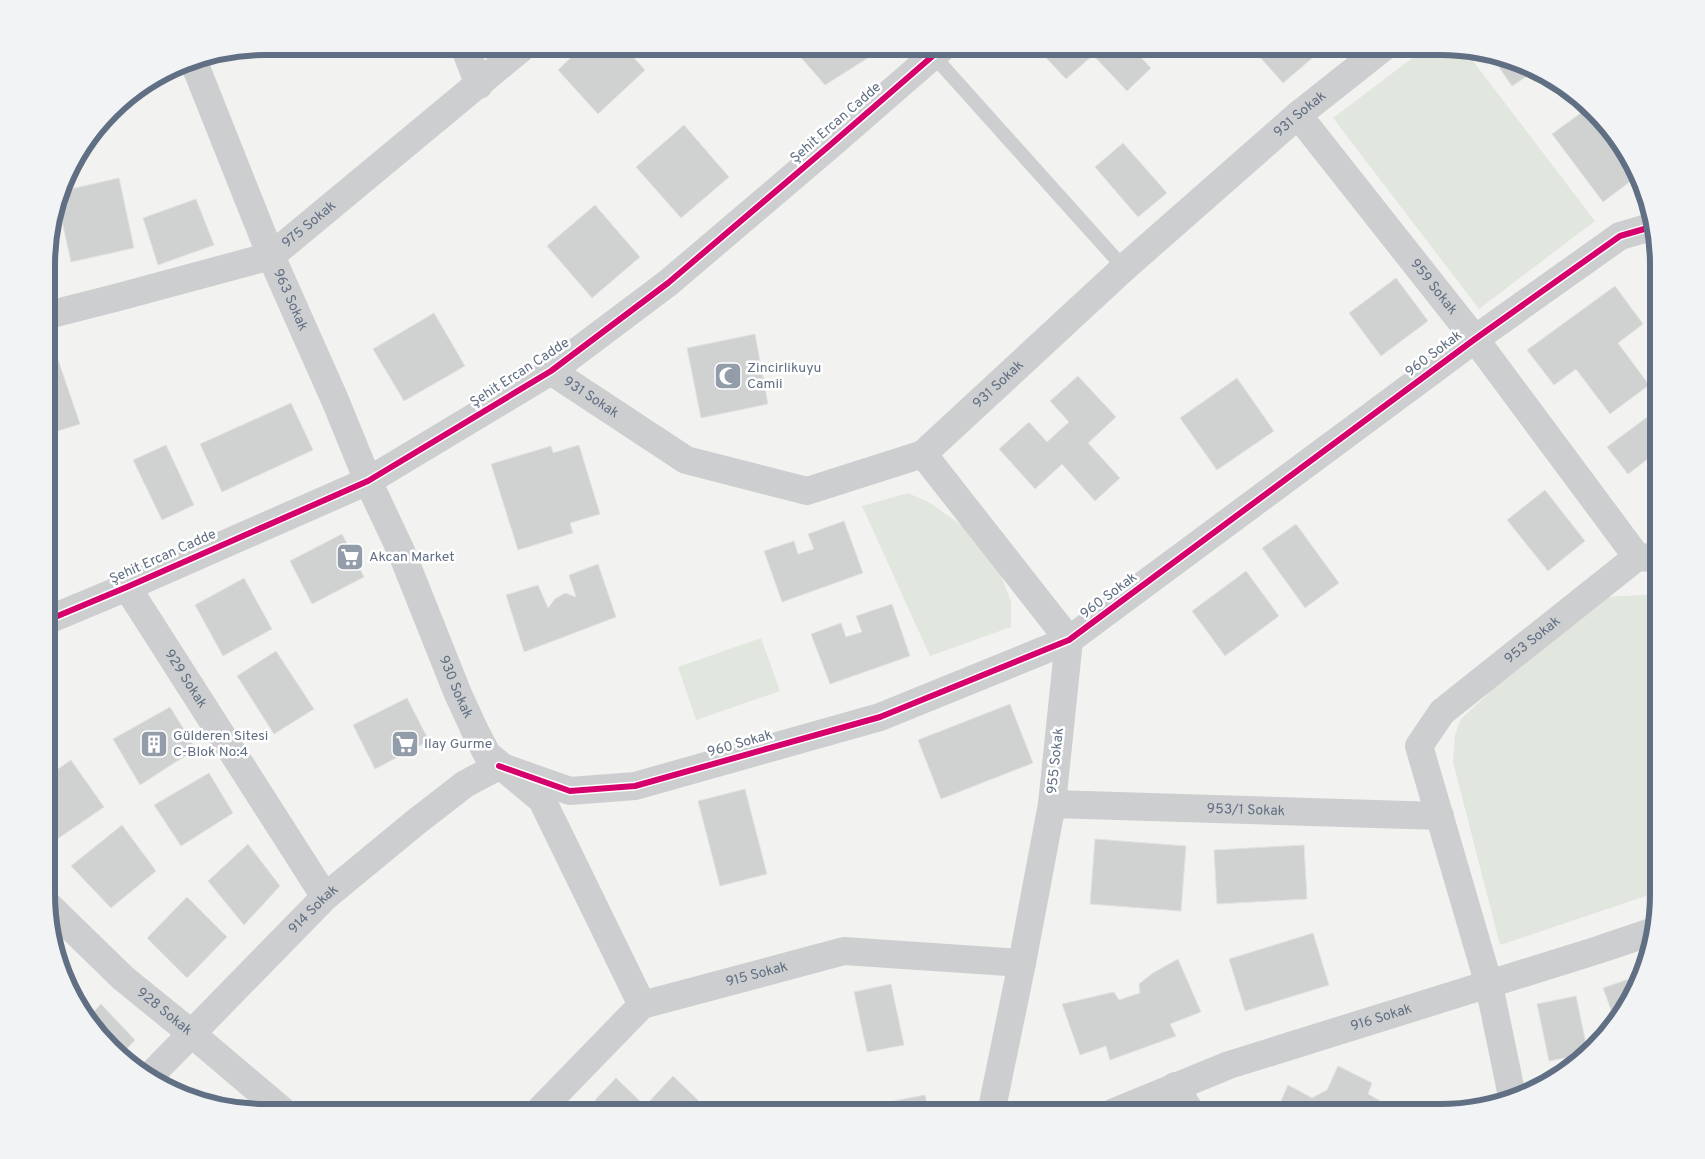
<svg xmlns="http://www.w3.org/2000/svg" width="1705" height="1159" viewBox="0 0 1705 1159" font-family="Overpass,sans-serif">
	<rect width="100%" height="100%" fill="#f2f3f0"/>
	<g fill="#e1e6de">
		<path d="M1427,47H1454L1463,48L1595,221L1479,309L1333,118Z"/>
		<path d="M908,493L930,503L967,529L1000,573L1011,601V627L930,656L862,506Z"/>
		<path d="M1658,594V892L1500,945L1453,762L1455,735L1461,719L1529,655L1607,597Z"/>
		<path d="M761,638L780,691L696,720L678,667Z"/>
	</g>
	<g fill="#d0d1d1" stroke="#e2e2e0">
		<path d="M583,46H623L645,70L598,114L558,70Z"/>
		<path d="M791,46H880L882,49L825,85Z"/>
		<path d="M1036,47H1131L1151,68L1127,91L1093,55L1066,79Z"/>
		<path d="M1251,47H1321L1323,49L1283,83Z"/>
		<path d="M1490,54L1511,58L1535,71L1512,86Z"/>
		<path d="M1588,108L1630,156L1636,177L1603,202L1552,134Z"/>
		<path d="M684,125L729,177L681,218L636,167Z"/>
		<path d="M1123,143L1167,193L1138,217L1095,167Z"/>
		<path d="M119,178L134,248L71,262L58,203L62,191Z"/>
		<path d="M196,199L214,245L158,265L143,218Z"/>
		<path d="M595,205L640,257L592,298L547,246Z"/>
		<path d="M1396,278L1428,321L1381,356L1349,313Z"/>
		<path d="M1615,286L1643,324L1618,343L1649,385L1610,414L1576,369L1554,385L1527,350Z"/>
		<path d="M434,313L465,366L404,401L373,349Z"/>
		<path d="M755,334L768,404L701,418L687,348Z"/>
		<path d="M53,345L80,424L48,434V346Z"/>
		<path d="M1078,376L1116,417L1088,443L1120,478L1095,501L1062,464L1035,489L999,449L1029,422L1047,442L1069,422L1050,401Z"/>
		<path d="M1237,378L1274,431L1217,470L1180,418Z"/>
		<path d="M291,403L313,450L222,492L200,444Z"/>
		<path d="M1658,409V451L1628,474L1607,447Z"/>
		<path d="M166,445L194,505L162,520L133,460Z"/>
		<path d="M579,445L600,514L570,523L573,533L518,550L491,464L551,446L553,453Z"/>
		<path d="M1545,490L1585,541L1548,571L1507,520Z"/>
		<path d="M844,521L863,573L782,602L764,551L794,541L798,554L814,549L808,534Z"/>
		<path d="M1296,524L1339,583L1305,608L1262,548Z"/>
		<path d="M342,534L364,577L312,604L290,561Z"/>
		<path d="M598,564L616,617L524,652L506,595L538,585L548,608L555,599L565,593L576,597L569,575Z"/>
		<path d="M1246,571L1279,616L1225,656L1192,611Z"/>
		<path d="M244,578L272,629L223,656L195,605Z"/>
		<path d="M892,604L910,656L830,684L811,634L841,623L846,637L862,632L856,616Z"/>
		<path d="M276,651L314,709L274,734L237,676Z"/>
		<path d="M407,698L429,741L375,769L353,725Z"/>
		<path d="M1010,704L1033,763L941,799L918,740Z"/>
		<path d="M170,707L196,749L140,785L113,739Z"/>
		<path d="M71,760L104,807L50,844L48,841V776Z"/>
		<path d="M209,773L233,813L181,846L154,805Z"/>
		<path d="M745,789L767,874L720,886L698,801Z"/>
		<path d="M122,825L156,871L111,908L71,866Z"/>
		<path d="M1095,839L1186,846L1181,911L1090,904Z"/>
		<path d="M248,844L280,886L244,925L208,881Z"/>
		<path d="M1304,845L1307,899L1217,904L1214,850Z"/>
		<path d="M187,897L227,937L187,978L147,938Z"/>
		<path d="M1313,933L1329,985L1245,1011L1229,959Z"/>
		<path d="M1178,959L1201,1012L1170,1024L1176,1036L1110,1060L1106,1046L1080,1055L1062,1004L1114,992L1119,1000L1140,993L1139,984L1153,973Z"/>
		<path d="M1632,978L1635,987L1616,1023L1603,988Z"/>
		<path d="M891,984L904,1045L867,1052L854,992Z"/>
		<path d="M1576,996L1587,1049L1580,1055L1549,1061L1537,1004Z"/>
		<path d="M101,1004L135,1040L121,1055L88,1018Z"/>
		<path d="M1338,1066L1372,1083L1368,1094L1382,1102L1376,1113H1276L1288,1085L1312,1098L1327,1090Z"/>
		<path d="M673,1076L702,1104L694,1112H608L595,1100L616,1078L645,1106Z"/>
		<path d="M925,1095L929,1113H853L852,1109Z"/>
		<path d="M221,1098L231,1108L213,1105Z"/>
	</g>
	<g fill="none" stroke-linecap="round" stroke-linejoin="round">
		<path stroke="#cdcecf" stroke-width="14" d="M931,53L1124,268"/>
		<g stroke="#cdcecf" stroke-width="28">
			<path d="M464,46L479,85"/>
			<path id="s1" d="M193,60L271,256L335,400L368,481L401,551L458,694L476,733L487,754L542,800L642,1005"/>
			<path id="s2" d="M1298,115L1475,339L1637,557"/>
			<path id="s3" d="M48,315L115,298L271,256L524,46"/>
			<path id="s4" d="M551,371L686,460L807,491L923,454L1124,268L1298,115L1384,47"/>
			<path d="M923,454L1069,640L1052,804L1022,963L991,1113"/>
			<path id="s5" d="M127,587L325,897"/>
			<path d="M48,620L127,587L368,481L551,371L668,283L829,146L943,47"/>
			<path d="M499,766L570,791L635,786L880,717L1069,640L1475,339L1620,236L1651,227"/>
			<path id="s6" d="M1052,804L1440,816"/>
			<path id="s7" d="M48,905L123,978L192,1034L284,1112"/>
			<path id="s8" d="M149,1077L325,897L416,822L465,784L499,766"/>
			<path d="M1175,1086L1191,1113"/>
			<path id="s9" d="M1512,1096L1489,985L1419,746L1442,712L1637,557L1658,558"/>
			<path id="s10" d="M538,1112L642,1005L844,951L1022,963"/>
			<path id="s11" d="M1112,1113L1229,1065L1598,950L1654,931"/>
		</g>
		<g stroke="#fff" stroke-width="9">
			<g id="cycleway">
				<path d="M48,620L127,587L368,481L551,371L668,283L829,146L943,47"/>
				<path d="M499,766L570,791L635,786L880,717L1069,640L1475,339L1620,236L1651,227"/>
			</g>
		</g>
		<use href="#cycleway" stroke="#d6006c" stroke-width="6"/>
	</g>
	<defs>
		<g id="mosque-square" transform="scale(1.4375)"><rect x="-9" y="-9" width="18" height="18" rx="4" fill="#939da9" stroke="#fff"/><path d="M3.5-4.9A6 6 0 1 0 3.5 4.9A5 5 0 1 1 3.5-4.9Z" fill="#fff"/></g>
		<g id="supermarket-square" transform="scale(1.4375)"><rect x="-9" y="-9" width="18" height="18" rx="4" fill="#939da9" stroke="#fff"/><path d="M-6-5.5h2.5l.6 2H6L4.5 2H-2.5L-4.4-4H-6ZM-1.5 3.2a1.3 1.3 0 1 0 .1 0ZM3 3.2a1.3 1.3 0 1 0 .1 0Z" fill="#fff"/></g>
		<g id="building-square" transform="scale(1.4375)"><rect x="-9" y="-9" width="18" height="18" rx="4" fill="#939da9" stroke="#fff"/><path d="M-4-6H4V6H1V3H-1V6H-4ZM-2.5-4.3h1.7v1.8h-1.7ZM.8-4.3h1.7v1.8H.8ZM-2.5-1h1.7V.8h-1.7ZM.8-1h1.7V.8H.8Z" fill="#fff"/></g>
	</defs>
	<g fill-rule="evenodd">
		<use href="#mosque-square" x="728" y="376"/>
		<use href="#supermarket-square" x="350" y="557"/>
		<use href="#building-square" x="154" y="744"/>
		<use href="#supermarket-square" x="405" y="744"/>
	</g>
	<g text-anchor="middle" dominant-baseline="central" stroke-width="5" stroke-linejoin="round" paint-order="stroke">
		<g font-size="14" fill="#606f83" stroke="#fff">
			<text stroke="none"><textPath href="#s4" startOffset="916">931 Sokak</textPath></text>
			<text transform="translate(836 123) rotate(-41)">Şehit Ercan Cadde</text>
			<text stroke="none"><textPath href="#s3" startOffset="280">975 Sokak</textPath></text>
			<text stroke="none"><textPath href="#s2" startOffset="219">959 Sokak</textPath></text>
			<text stroke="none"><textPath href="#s1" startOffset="259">963 Sokak</textPath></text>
			<text transform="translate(1434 354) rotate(-37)">960 Sokak</text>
			<text transform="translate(520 373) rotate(-33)">Şehit Ercan Cadde</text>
			<text stroke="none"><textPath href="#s4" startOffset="511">931 Sokak</textPath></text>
			<text stroke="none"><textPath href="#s4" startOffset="48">931 Sokak</textPath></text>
			<text transform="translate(163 557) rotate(-24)">Şehit Ercan Cadde</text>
			<text transform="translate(1109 596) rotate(-37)">960 Sokak</text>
			<text stroke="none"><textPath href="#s9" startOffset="519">953 Sokak</textPath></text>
			<text stroke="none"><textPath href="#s5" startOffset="109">929 Sokak</textPath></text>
			<text stroke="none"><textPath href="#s1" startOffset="680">930 Sokak</textPath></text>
			<text transform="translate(740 744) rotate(-16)">960 Sokak</text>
			<text transform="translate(1056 761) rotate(-84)">955 Sokak</text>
			<text stroke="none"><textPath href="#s6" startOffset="194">953/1 Sokak</textPath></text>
			<text stroke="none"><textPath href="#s8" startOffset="235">914 Sokak</textPath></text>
			<text stroke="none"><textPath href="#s10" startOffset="268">915 Sokak</textPath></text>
			<text stroke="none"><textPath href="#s7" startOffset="158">928 Sokak</textPath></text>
			<text stroke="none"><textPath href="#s11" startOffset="286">916 Sokak</textPath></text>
		</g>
		<g font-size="14" fill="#606f83" stroke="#fff" text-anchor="start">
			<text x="747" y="368">Zincirlikuyu<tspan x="747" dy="16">Camii</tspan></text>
			<text x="369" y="557">Akcan Market</text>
			<text x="173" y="736">Gülderen Sitesi<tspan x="173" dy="16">C-Blok No:4</tspan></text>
			<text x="424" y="744">Ilay Gurme</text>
		</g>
	</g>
	<path d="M0 0H1705V1159H0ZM265 55H1440A210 210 0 0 1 1650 265V894A210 210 0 0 1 1440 1104H265A210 210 0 0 1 55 894V265A210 210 0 0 1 265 55Z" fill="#f2f3f5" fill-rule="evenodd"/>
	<path fill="none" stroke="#606f83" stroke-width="6" d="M265 55H1440A210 210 0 0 1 1650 265V894A210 210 0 0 1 1440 1104H265A210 210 0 0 1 55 894V265A210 210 0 0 1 265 55Z"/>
</svg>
